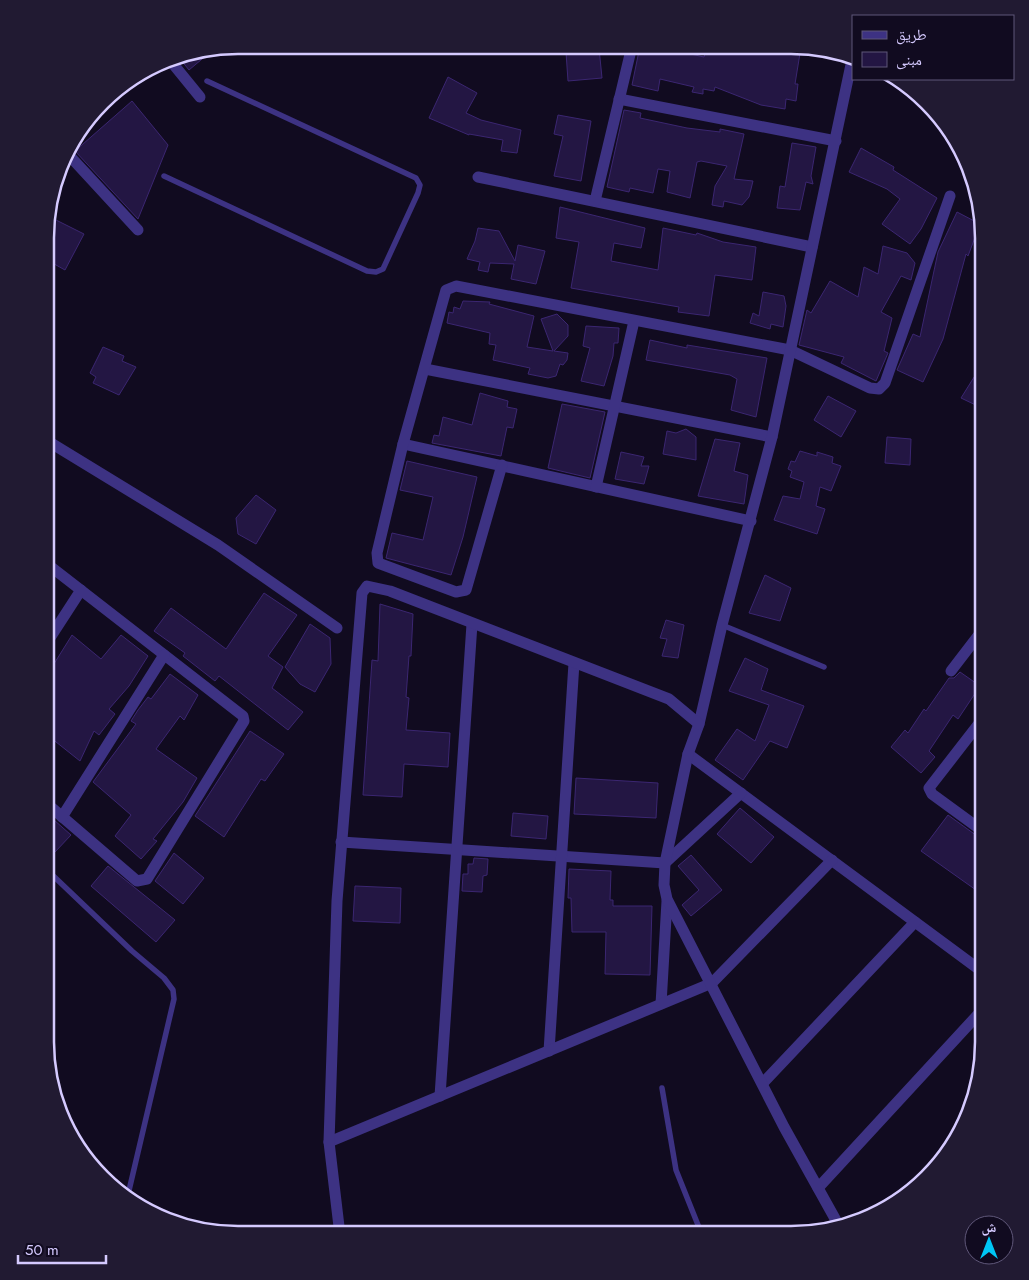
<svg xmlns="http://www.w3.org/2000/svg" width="1029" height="1280" viewBox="0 0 1029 1280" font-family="Jost,'Noto Naskh Arabic',sans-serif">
	<rect width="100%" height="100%" fill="#110b20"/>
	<g fill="#231643" stroke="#3b2671">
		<path d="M640,46H655L704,57L707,46L801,47L795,84H798L796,101L786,99L785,109L761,105L715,87L714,91L703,89V94L692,92L694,87L660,79L658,91L632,85Z"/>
		<path d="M599,48L602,78L568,81L566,52Z"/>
		<path d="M214,49L189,70L177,55Z"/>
		<path d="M448,77L477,93L466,113L481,120L521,130L517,153L501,151L503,140L469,134V135L429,118Z"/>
		<path d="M132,101L168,145L138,219L75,151Z"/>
		<path d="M624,110L641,113L640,118L687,128L720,132V129L744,134L734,179L753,181L749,197L742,205L724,201L723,207L712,205L715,186L727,166L701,161L697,162L690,198L667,192L670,171L658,169L653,193L630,188L629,192L607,187Z"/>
		<path d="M558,115L591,121L581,181L554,176L563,136L554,134Z"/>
		<path d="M792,143L816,147L811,176L813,184L806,182L800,210L777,208L780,186L785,187Z"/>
		<path d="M861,148L894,167L893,170L937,198L921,229L910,244L882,224L900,199L887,189L849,172Z"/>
		<path d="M560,207L645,228L641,248L614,243L611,261L658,270L663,228L696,235L697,233L723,242L756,247L752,280L715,275L709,316L678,312L679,307L571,288L579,242L556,238Z"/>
		<path d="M957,212L980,224L968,256L966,254L943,339L923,382L897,370L913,334L920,337L938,252Z"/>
		<path d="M56,220L84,234L65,270L47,260V237Z"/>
		<path d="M478,228L499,231L515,261L518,245L545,251L536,284L511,279L514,264L490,263L488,272L478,270L480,262L467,259L475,241Z"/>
		<path d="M883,246L907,253L915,263L911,280L901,276L881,312L892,318L884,351L888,353L876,381L841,363L844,357L799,345L807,310L811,313L830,281L858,297L864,267L878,274Z"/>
		<path d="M763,292L784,296L786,306L783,327L771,324L770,329L750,323L753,313L759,316Z"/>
		<path d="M463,301L490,302L489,304L534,316L527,347L553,351L541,319L557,314L568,325V336L554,351L568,353L567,360L563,365L560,364L556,376L548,378L528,374L530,368L493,360L496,345L489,344L490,333L447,323L449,312L453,313L454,307L460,309Z"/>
		<path d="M586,326L619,328L618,343H614L613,356L604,386L581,381L590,348L583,346Z"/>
		<path d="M650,340L687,348V345L767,358L756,417L731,410L737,379L730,375L646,360Z"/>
		<path d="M103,347L124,356L122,361L136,367L119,395L93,383L96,377L90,373Z"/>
		<path d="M976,374L984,378V409L961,398Z"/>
		<path d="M480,393L508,401L507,407L517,409L513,428L507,427L501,456L432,443L434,435L439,436L443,417L472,425Z"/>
		<path d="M828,396L856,411L841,437L814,420Z"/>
		<path d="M562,404L605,412L590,478L548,468Z"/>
		<path d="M686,429L696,437V460L663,454L667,431L676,433Z"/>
		<path d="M887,437L911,439L910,465L885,463Z"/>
		<path d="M715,439L740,443L734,471L748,475L744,504L698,496Z"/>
		<path d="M800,451L817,456V452L833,457L832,463L841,466L831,491L820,487L816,506L825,509L817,534L774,520L783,496L800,499L804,482L790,477L792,471L788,469L791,461L795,462Z"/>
		<path d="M621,452L644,457L641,466H649L644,484L615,479Z"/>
		<path d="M407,461L477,477L463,537L451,575L386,558L392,533L423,540L433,497L400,490Z"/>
		<path d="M256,495L276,510L256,544L238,534L236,518Z"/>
		<path d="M765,575L791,588L780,621L749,613Z"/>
		<path d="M264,593L297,615L268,656L283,667L272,688L303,712L288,730L219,676L215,681L183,656L185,653L154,631L171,608L226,649Z"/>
		<path d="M380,604L413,614L411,656H409L406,697L409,698L406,730L450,733L448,767L404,764L402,797L363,795L372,660L378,661Z"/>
		<path d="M666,620L684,625L678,658L662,656L667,639L660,638Z"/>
		<path d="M310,624L330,638L331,664L315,692L300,684L285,667Z"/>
		<path d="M72,635L101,659L121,635L148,656L129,686L109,709L115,714L99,735L94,731L80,761L46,734V662L52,667Z"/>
		<path d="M745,658L768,669L761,690L804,706L787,748L770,741L743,780L715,760L737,729L755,741L769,705L729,691Z"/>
		<path d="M960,672L980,686L958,719L953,715L929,751L935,757L921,773L891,747L905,730L908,733L924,709L926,711L949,678H954Z"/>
		<path d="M170,674L198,695L184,720L180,716L156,749L197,778L183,802L153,839L157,841L141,859L115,836L131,815L93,782L136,724L131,721L138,710L148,697L151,699Z"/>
		<path d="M250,731L284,754L265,781L261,779L224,837L195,816Z"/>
		<path d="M576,778L658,783L656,818L574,814Z"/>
		<path d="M740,808L774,837L751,863L717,834Z"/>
		<path d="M45,812L71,835L55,852L45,843Z"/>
		<path d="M513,813L548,816L546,839L511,836Z"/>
		<path d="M948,815L984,841V879L976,890L921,851Z"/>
		<path d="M174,853L204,878L183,904L155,881Z"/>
		<path d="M691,855L722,890L691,916L682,905L699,890L678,866Z"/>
		<path d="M474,858L488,859L487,875L483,876L482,892L462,891L463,874H468V864H473Z"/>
		<path d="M108,866L175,920L156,942L91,886Z"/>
		<path d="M569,869L611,871L610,900H613V906H652L650,975L605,974L606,932H572L571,898H568Z"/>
		<path d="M355,886L401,888L400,923L353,921Z"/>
	</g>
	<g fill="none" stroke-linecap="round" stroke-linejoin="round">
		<g stroke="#3d3283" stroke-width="5.5">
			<path d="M164,176L367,271L376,272L383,269L418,193L420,185L416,178L207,81"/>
			<path d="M722,625L824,667"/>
			<path d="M45,868L132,951L164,978L173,990L174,999L127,1199"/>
			<path d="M662,1088L676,1170L702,1235"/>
		</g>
		<g stroke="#3d3283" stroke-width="11">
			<path d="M169,59L200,97"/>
			<path d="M619,99L836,141"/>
			<path d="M67,153L138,230"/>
			<path d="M478,177L812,247"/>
			<path d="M595,201L632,46"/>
			<path d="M425,369L772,437"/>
			<path d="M46,440L218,545L337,628"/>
			<path d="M403,444L751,521"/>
			<path d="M502,465L466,590L456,592L378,563L377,553L403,444L446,290L456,286L790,350L870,388L879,389L885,383L950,196"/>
			<path d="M596,487L634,321"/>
			<path d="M46,644L81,590"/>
			<path d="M951,671L984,628"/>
			<path d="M688,754L984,973"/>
			<path d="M45,802L137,881L147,879L244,721L243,716L46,563"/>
			<path d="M62,817L164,655"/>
			<path d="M984,832L932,794L929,788L984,717"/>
			<path d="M341,842L665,863L741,793"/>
			<path d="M661,1004L667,901"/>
			<path d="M549,1051L574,663"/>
			<path d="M763,1083L915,922"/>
			<path d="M440,1096L472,624"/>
			<path d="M329,1142L712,983L832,860"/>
			<path d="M818,1188L984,1008"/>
			<path d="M838,1224L784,1127L667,899L664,885L665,863L688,754L699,724L722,625L772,437L852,60"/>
			<path d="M340,1235L329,1142L337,901L362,593L367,586L390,591L669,699L699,724"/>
		</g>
	</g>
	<path d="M0 0H1029V1280H0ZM238 54H791A184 184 0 0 1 975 238V1042A184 184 0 0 1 791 1226H238A184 184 0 0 1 54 1042V238A184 184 0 0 1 238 54Z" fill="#211a32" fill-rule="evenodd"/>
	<path fill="none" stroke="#d5caff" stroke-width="2.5" d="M238 54H791A184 184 0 0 1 975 238V1042A184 184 0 0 1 791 1226H238A184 184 0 0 1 54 1042V238A184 184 0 0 1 238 54Z"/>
	<rect x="852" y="15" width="162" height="65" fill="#110b20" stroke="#5f5779"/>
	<rect x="862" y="31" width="25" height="8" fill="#3d3283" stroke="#5f5779"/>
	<text x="896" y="40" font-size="15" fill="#d5caff">طريق</text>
	<rect x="862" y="52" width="25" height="15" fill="#231643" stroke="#5f5779"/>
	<text x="896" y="65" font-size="15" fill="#d5caff">مبنى</text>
	<g transform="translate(989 1240)"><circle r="24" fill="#110b20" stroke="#5f5779"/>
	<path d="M0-4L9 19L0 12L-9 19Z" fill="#00c7f5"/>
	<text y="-8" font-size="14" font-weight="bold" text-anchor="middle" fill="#d5caff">ش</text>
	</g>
	<path d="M18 1255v8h88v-8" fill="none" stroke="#d5caff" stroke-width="2.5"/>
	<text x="25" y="1255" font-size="15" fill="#d5caff" stroke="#110b20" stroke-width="4" paint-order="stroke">50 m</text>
</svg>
